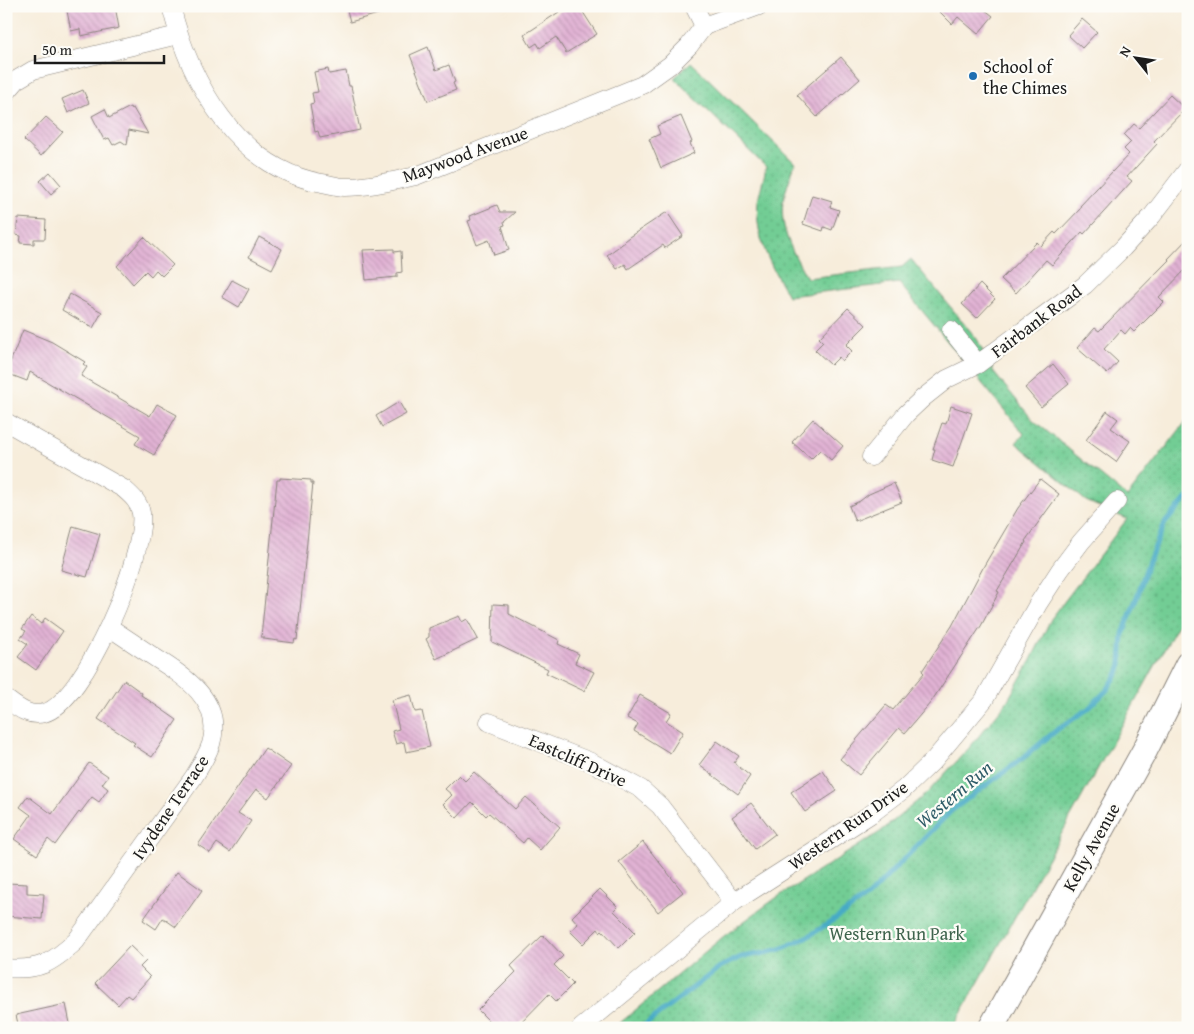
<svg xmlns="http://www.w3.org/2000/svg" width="1194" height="1034" viewBox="0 0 1194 1034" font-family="'Gentium Book Plus',serif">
	<defs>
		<pattern id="green-dots" width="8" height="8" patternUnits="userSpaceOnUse" patternTransform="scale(1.25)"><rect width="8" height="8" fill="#72cd94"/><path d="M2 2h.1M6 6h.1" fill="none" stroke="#62af7f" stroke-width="1.8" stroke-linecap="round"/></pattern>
		<pattern id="building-back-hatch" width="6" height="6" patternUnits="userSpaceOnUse" patternTransform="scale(1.25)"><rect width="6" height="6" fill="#e1b2d4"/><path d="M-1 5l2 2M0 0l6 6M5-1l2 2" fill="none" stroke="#c098b5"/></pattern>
	</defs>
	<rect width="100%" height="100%" fill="#fdfcf7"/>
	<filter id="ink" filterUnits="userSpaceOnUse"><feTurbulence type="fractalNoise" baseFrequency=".02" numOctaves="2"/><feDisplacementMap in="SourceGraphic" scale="10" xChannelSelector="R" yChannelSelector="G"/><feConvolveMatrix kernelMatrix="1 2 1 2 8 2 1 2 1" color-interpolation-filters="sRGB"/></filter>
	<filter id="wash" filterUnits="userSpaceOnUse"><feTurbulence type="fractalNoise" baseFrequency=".0096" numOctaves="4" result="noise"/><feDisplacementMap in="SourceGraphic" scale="20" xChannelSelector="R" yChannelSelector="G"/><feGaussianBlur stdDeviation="1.12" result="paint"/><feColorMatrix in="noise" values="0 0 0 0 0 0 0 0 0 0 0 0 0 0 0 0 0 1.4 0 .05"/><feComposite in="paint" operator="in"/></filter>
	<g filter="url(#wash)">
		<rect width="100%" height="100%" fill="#f7eddb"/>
		<path fill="url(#green-dots)" stroke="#477458" d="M691,62L795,163C791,176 786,188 783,201C779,230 794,254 807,278L902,267L911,259L977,339L995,374L1032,419L1127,497L1188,419V607L953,1028H614L724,936L776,898L880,832L927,793L969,748L1006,703L1031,660L1051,619L1127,519L1086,501L1016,443L1024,434L899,283L788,296C771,266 754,237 758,201C760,190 764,178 766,167L674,78Z"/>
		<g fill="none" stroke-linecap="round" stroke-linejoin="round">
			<path stroke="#46aac6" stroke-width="5" d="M641,1028L720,967L741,957L760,954L781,949L809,936L837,918L868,896L951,811L1023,758L1058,729L1088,709L1107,690L1118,673L1121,664L1123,634L1138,594L1148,563L1165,523L1188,497"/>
		</g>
		<g id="blocks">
			<g fill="url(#building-back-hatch)">
				<path d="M66,6H115L119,28L81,36L80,29L71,31Z"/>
				<path d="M346,6H392V10L350,22Z"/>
				<path d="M568,6H579L597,34L566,53L556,37L540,48L537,43L531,47L524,35Z"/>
				<path d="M934,6H980L993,16L978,34L958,17L952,24Z"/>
				<path d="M1082,19L1097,32L1082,48L1068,35Z"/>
				<path d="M428,47L436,70L449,65L455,82L453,83L456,90L428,101L410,55Z"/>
				<path d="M841,57L860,79L817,117L797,95Z"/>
				<path d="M328,69L329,74L346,71L349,86H351L360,130L320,138L318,131L315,132L310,104L314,103L312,93L318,92L314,72Z"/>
				<path d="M83,90L89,103L68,113L62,99Z"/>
				<path d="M1170,95L1185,109L1154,141L1157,144L1127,177L1132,181L1084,234L1082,232L1052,265L1046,260L1016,293L1001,279L1037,242L1041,246L1054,232L1056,234L1081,208L1080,206L1129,154L1124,149L1131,142L1124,135L1134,124L1139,128Z"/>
				<path d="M130,107L131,109L133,108L148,134L129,130L127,145L121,141L113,145L109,138L104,140L92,116L105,109L109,118Z"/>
				<path d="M681,116L692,142L690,143L694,153L661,168L649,139L660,134L657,126Z"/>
				<path d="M46,117L63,132L41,156L24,140Z"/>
				<path d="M50,172L61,185L51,194L40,181Z"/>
				<path d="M812,195L832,201L830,207L839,210L832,230L824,227L823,231L803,224Z"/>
				<path d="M497,205L500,212H515L504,222L505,225L502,226L509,250L494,255L489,240L477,245L468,221L471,220L470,216Z"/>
				<path d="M667,212L683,236L665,248L663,245L628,269L625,264L617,269L607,255L625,242L624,241L629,237Z"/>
				<path d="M18,218L46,220L45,239H34V244L20,243L21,236L16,235Z"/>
				<path d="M144,237L173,265L162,276L156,270L151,276L146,271L133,284L117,266Z"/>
				<path d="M259,237L282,249L272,269L249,257Z"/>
				<path d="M1188,238V267L1159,297L1164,302L1134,332L1130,328L1125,334L1121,330L1104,349L1118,362L1107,374L1077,348L1095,328L1099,331L1169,260L1168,259Z"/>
				<path d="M394,249V252L401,251L402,272L397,273V277L366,280L363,250Z"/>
				<path d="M232,280L249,289L239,307L222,297Z"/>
				<path d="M980,284L995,299L977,318L962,304Z"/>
				<path d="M70,294L102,312L93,328L62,310Z"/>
				<path d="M848,308L866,325L846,345L852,351L842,361L839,357L831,365L815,350L823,342L819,338Z"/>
				<path d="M23,330L52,342L85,362L83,364L87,367L81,376L150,416L157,404L177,415L154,455L135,444L140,436L30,372L27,381L6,373Z"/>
				<path d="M1053,364L1069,384L1041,407L1025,388Z"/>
				<path d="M399,402L406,414L382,427L376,416Z"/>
				<path d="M951,406L972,413L953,467L932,460L935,449H933L942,423L946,424Z"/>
				<path d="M1107,411L1118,419L1111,428L1130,441L1116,462L1086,440Z"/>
				<path d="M813,419L843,446L831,460L820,450L811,459L792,442Z"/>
				<path d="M280,478L311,480V483H313L297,640L295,639L294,643L264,639V637H261L277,480H280Z"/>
				<path d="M1040,479L1059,494L1025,541L1026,542L997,591L999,592L981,626L931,702L905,733L899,728L859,775L840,759L886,705L893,710L924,673L922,671L952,626L985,564L1018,508Z"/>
				<path d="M894,483L902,502L855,521L849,506L860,501L869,494Z"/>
				<path d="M73,526L100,534L87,577L61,570Z"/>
				<path d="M493,604L509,605V614L559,640L558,644L579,654L575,663L594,672L584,691L546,673L548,669L492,642Z"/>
				<path d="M31,616L41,624L45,618L63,631L36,670L18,657L28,644L20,639L26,631L22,629Z"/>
				<path d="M459,616L462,622L467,619L478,639L436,659L426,639L429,637V628Z"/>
				<path d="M124,680L142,693L141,695L177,720L152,757L133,745L135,743L98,719Z"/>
				<path d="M411,695L415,712L422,711L430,747L406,752L404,742L396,744L392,731L399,729L392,700Z"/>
				<path d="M640,695L671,713L666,721L683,732L670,753L634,731L638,724L627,718Z"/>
				<path d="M717,741L739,756L734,763L750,776L738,794L699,765Z"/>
				<path d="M265,748L291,766L268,798L256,789L238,813L251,821L230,852L217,843L210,853L198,845Z"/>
				<path d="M89,763L108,776L102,784L108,789L99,802L92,797L80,813L79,812L55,845L48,839L37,855L14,839L31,815L20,807L28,796L52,814Z"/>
				<path d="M823,771L837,791L805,812L791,792Z"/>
				<path d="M474,772L515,809L526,797L560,827L540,850L527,838L523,843L489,813L486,816L472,802L457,818L443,804L452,795L445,789L459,775L465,781Z"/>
				<path d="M751,803L775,834L755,849L732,817Z"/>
				<path d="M643,842L683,892L658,912L619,862Z"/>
				<path d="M177,872L202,890L176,927L163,918L156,929L143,920Z"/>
				<path d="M7,883L27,884V893L44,894L42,919L6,916Z"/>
				<path d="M600,889L618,907L614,911L635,932L619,948L602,930L600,932L598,929L583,944L570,931L578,924L572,917Z"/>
				<path d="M543,935L563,956L554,965L573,984L556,1001L549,994L516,1028H496L478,1010L516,972L511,966Z"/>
				<path d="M130,946L146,961L140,967L150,977L131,998L127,995L118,1005L95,983Z"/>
				<path d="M66,1004L71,1028H19L16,1015Z"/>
			</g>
		</g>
	</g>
	<g filter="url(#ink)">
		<use href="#blocks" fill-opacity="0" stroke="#8a847c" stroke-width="1"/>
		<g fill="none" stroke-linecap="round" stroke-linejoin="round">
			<g stroke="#8a847c" stroke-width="19">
				<g id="minor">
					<path d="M171,6C190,83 237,168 322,183C329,184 337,187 344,187C369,187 392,181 416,176L642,85L670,65L689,46L704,26"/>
					<path d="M694,6L704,26"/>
					<path d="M704,26L759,6"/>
					<path d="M6,93L18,79L33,70L178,35"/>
					<path d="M951,330L978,364"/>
					<path d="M6,422L124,489C132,496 139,502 141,513C147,553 84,703 44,713C29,717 18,708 6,699"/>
					<path d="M871,457L906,414L923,398L947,379L978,364L1085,285L1123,248L1152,216L1188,169"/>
					<path d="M489,722L591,762L641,789L660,806L734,902"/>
					<path d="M6,968C39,971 52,963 76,941L193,778C200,767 207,756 211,744C224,701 184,676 154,657C139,647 124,637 109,627"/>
					<path d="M581,1028L734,902L871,814L904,789L933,761L984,700L1038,604L1060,570L1081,542L1117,501"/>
				</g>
			</g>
			<g stroke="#8a847c" stroke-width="27">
				<path id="secondary" d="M991,1028L1145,750L1188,664"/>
			</g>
			<use href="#minor" stroke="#fff" stroke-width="18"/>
			<use href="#secondary" stroke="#fff" stroke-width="25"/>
		</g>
	</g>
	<circle fill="#1f6fb2" stroke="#fdfcf7" stroke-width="2" cx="973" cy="76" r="5"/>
	<g text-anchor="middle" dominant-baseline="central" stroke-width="4.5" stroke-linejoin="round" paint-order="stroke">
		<g font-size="18" fill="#1c1c1c" stroke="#fdfcf7" text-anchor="start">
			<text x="983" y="66">School of<tspan x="983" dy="21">the Chimes</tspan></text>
		</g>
		<g font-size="18" fill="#1c1c1c" stroke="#fdfcf7">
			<text transform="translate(465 154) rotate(-20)">Maywood Avenue</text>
			<text transform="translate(1036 321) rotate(-37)">Fairbank Road</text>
			<text transform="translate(578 760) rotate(24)">Eastcliff Drive</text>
			<text transform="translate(170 807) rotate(-56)">Ivydene Terrace</text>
			<text transform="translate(848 825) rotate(-35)">Western Run Drive</text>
			<text transform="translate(1091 847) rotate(-61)">Kelly Avenue</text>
		</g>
		<g font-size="18" fill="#3e634c" stroke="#fdfcf7">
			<text x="897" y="933">Western Run Park</text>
		</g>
		<g font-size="19" font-style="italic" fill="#2f5c68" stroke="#fdfcf7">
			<text transform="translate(954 794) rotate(-40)">Western Run</text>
		</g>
	</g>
	<rect width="1194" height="1034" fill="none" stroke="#fdfcf7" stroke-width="25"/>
	<g transform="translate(1136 58) rotate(300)" stroke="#fdfcf7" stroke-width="4" paint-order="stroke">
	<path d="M0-4L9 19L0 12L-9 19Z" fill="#1c1c1c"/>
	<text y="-8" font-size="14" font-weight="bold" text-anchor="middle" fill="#1c1c1c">N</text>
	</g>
	<path d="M35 55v8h129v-8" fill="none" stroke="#1c1c1c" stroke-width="2.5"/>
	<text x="42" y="55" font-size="15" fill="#1c1c1c" stroke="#fdfcf7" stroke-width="4" paint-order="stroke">50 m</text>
</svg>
